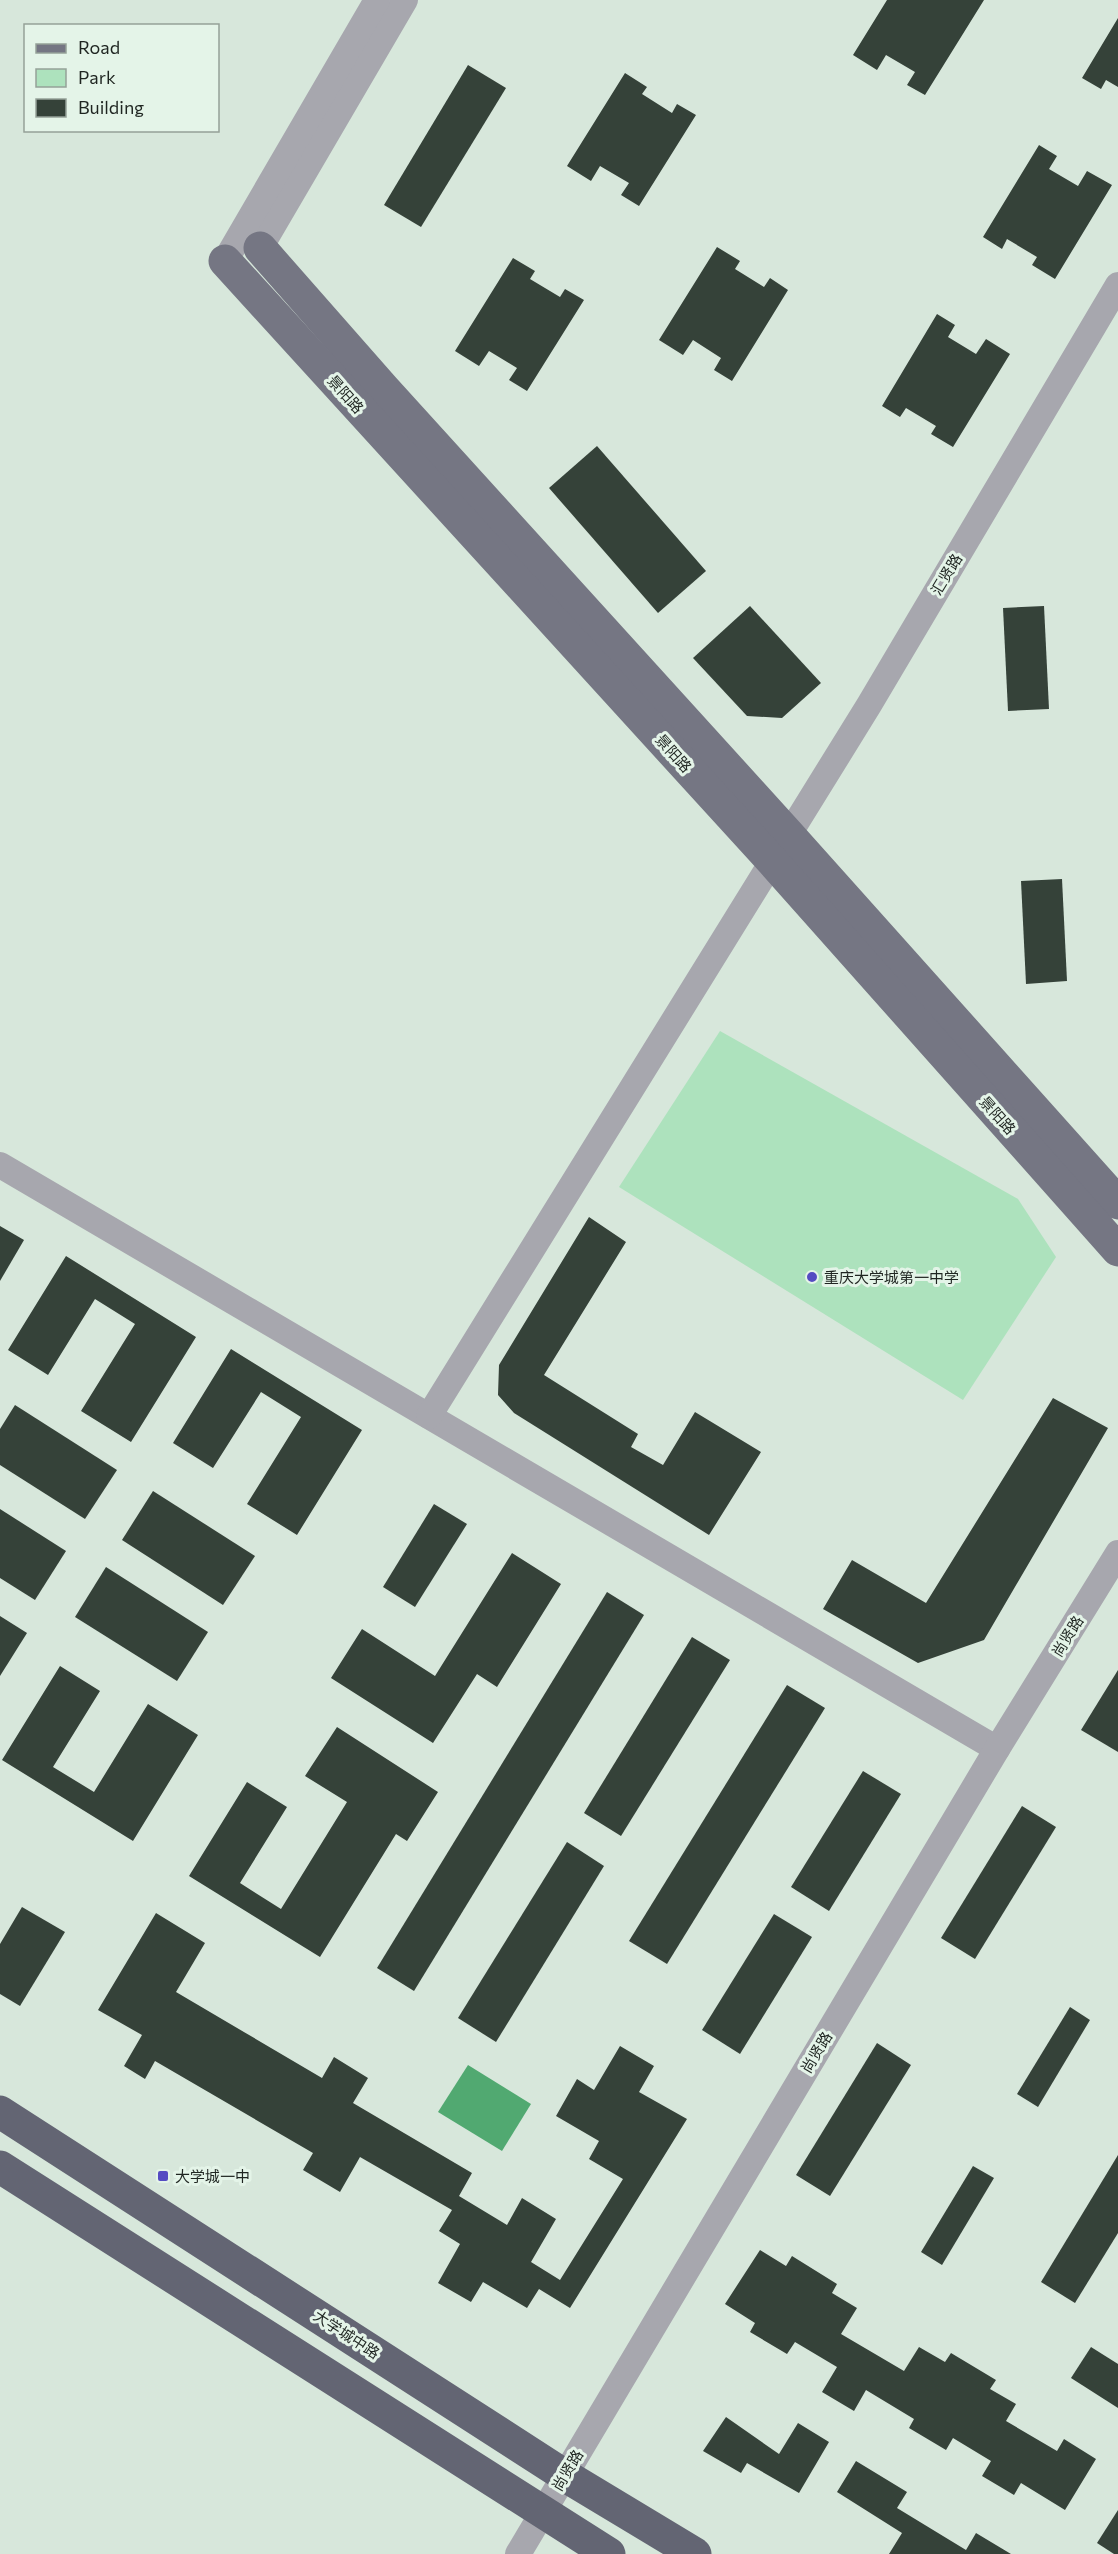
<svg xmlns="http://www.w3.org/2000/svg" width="1118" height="2554" viewBox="0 0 1118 2554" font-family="Commissioner,'Noto Sans SC',sans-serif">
	<rect width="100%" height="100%" fill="#d7e7db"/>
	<path fill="#ade2bd" d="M720,1031L1018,1199L1056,1257L963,1400L619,1187Z"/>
	<path fill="#51a971" d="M468,2065L531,2104L502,2151L438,2112Z"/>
	<g fill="#354239">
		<path d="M887,0H984L925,95L907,85L915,72L886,55L877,70L853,55Z"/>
		<path d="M1118,18V87L1106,80L1101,89L1082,78Z"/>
		<path d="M468,65L506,88L421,227L384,205Z"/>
		<path d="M625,73L647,87L642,94L672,113L677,104L696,115L639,206L621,195L629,183L600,166L591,181L567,166Z"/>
		<path d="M1039,145L1057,156L1049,169L1078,186L1087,171L1112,185L1055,279L1032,265L1037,257L1007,239L1002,249L983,237Z"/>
		<path d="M717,247L740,261L735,269L764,287L770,278L788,290L732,381L714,370L721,358L693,340L683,355L659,340Z"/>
		<path d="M513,258L535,271L530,279L560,297L565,289L584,300L527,391L509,380L517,368L489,351L479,366L455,351Z"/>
		<path d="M937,314L955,325L948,337L976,354L986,339L1010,354L953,447L931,434L936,426L906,408L900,417L882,406Z"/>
		<path d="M597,446L706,571L658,613L549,488Z"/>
		<path d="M750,606L821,683L782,718L747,716L693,658Z"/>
		<path d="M1044,606L1049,709L1008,711L1003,608Z"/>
		<path d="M1062,879L1067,981L1026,984L1021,881Z"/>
		<path d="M589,1217L626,1242L544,1375L638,1434L631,1447L663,1465L695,1412L761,1452L709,1535L514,1413L498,1395L499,1365Z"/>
		<path d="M0,1226L24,1240L0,1281Z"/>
		<path d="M66,1256L196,1337L131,1442L81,1411L135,1324L95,1299L48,1375L8,1350Z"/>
		<path d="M231,1349L362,1430L297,1535L247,1504L301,1417L261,1392L213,1468L173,1443Z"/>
		<path d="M1053,1398L1108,1428L984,1640L918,1663L823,1609L852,1560L926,1603Z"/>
		<path d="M15,1405L117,1470L85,1519L0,1465V1429Z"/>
		<path d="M153,1491L255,1556L223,1605L122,1540Z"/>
		<path d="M434,1504L467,1524L415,1607L383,1587Z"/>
		<path d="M0,1509L66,1551L35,1600L0,1578Z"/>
		<path d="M512,1553L561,1584L497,1687L477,1674L433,1743L331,1678L362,1629L435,1676Z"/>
		<path d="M106,1567L208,1632L177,1681L75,1617Z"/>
		<path d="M607,1592L644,1615L414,1991L377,1968Z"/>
		<path d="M0,1616L27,1633L0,1676Z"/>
		<path d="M692,1637L730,1660L621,1836L584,1813Z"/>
		<path d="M60,1666L100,1691L53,1767L94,1792L148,1704L198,1735L133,1841L2,1760Z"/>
		<path d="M1118,1670V1752L1081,1730Z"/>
		<path d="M787,1685L825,1708L667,1964L629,1941Z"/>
		<path d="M337,1727L438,1792L407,1841L396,1834L320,1957L189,1876L247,1782L287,1807L240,1883L281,1909L347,1802L305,1776Z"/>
		<path d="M863,1771L901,1794L829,1911L791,1887Z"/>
		<path d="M1022,1806L1056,1827L975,1959L941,1938Z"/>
		<path d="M567,1842L604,1866L496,2042L458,2018Z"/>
		<path d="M22,1907L65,1932L20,2006L0,1994V1944Z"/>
		<path d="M156,1913L205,1943L176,1992L322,2078L334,2057L368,2078L353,2103L472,2173L459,2196L507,2225L522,2198L556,2219L531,2262L560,2280L623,2179L589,2159L599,2141L556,2116L577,2079L594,2090L620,2046L654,2066L639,2092L687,2119L570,2308L539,2289L527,2308L483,2282L471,2302L438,2283L460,2244L439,2231L452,2210L360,2157L340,2192L303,2170L313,2153L155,2061L145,2079L124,2066L142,2035L98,2010Z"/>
		<path d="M774,1914L812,1937L740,2054L702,2030Z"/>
		<path d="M1070,2007L1090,2020L1038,2107L1017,2094Z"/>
		<path d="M877,2043L911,2065L830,2196L796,2175Z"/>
		<path d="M1118,2155V2233L1075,2303L1041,2282Z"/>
		<path d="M973,2166L994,2178L942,2265L921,2252Z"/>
		<path d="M760,2250L786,2266L792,2256L837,2284L832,2293L857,2308L841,2334L904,2371L919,2347L945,2362L951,2353L996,2380L990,2389L1016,2404L1006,2421L1057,2451L1064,2439L1096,2459L1065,2510L1021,2483L1014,2495L982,2476L991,2461L953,2438L946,2450L909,2428L914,2419L866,2390L854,2411L822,2392L837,2367L795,2342L787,2354L750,2332L755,2323L725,2304Z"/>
		<path d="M1091,2347L1118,2364V2408L1071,2378Z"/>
		<path d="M726,2417L779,2454L798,2423L829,2442L799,2493L747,2463L741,2473L703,2451Z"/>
		<path d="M856,2461L907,2492L897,2508L966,2550L976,2533L1011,2554H889L902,2533L837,2492Z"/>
		<path d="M1118,2510V2554H1114L1097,2543Z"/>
	</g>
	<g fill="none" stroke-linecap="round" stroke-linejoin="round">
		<g stroke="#a7a7ae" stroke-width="26">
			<path d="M260,248L405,0"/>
			<path d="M225,261L377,0"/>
			<path d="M0,1165L997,1749"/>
			<path d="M429,1416L869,705L1118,285"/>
			<path d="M518,2554L997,1749L1118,1553"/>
		</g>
		<g stroke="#757683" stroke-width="33">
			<path d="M260,248L383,388L789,835L1118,1203"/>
			<path d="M225,261L773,862L1118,1250"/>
		</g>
		<g stroke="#636573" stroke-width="33">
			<path d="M0,2112L564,2475L695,2554"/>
			<path d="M0,2167L609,2554"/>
		</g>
	</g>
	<g fill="#554bc2" stroke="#e4f4e8" stroke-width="2">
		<circle cx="812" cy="1277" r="6"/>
		<rect x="157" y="2170" width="12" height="12" rx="3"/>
	</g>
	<g text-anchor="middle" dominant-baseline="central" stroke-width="6" stroke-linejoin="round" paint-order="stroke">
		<g font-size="15" fill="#1f2521" stroke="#e4f4e8">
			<text transform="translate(346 394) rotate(48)">景阳路</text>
			<text transform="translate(946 574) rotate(-59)">汇贤路</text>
			<text transform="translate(674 753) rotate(48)">景阳路</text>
			<text transform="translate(998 1115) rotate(48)">景阳路</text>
			<text transform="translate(1067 1636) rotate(-58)">尚贤路</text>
			<text transform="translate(816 2052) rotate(-59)">尚贤路</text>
			<text transform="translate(347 2334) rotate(33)">大学城中路</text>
			<text transform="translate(567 2470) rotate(-59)">尚贤路</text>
		</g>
		<g font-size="15" fill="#1f2521" stroke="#e4f4e8" text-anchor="start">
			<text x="824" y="1277">重庆大学城第一中学</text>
			<text x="175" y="2176">大学城一中</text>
		</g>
	</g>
	<rect x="24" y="24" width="195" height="108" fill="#e4f4e8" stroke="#95a198" stroke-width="1.5"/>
	<rect x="36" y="44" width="30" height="9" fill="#757683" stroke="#95a198" stroke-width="1.5"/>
	<text x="78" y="54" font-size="18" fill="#1f2521">Road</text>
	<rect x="36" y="69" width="30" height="18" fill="#ade2bd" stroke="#95a198" stroke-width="1.5"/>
	<text x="78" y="84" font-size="18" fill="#1f2521">Park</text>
	<rect x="36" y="99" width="30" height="18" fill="#354239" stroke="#95a198" stroke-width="1.5"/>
	<text x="78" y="114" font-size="18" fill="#1f2521">Building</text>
</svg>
